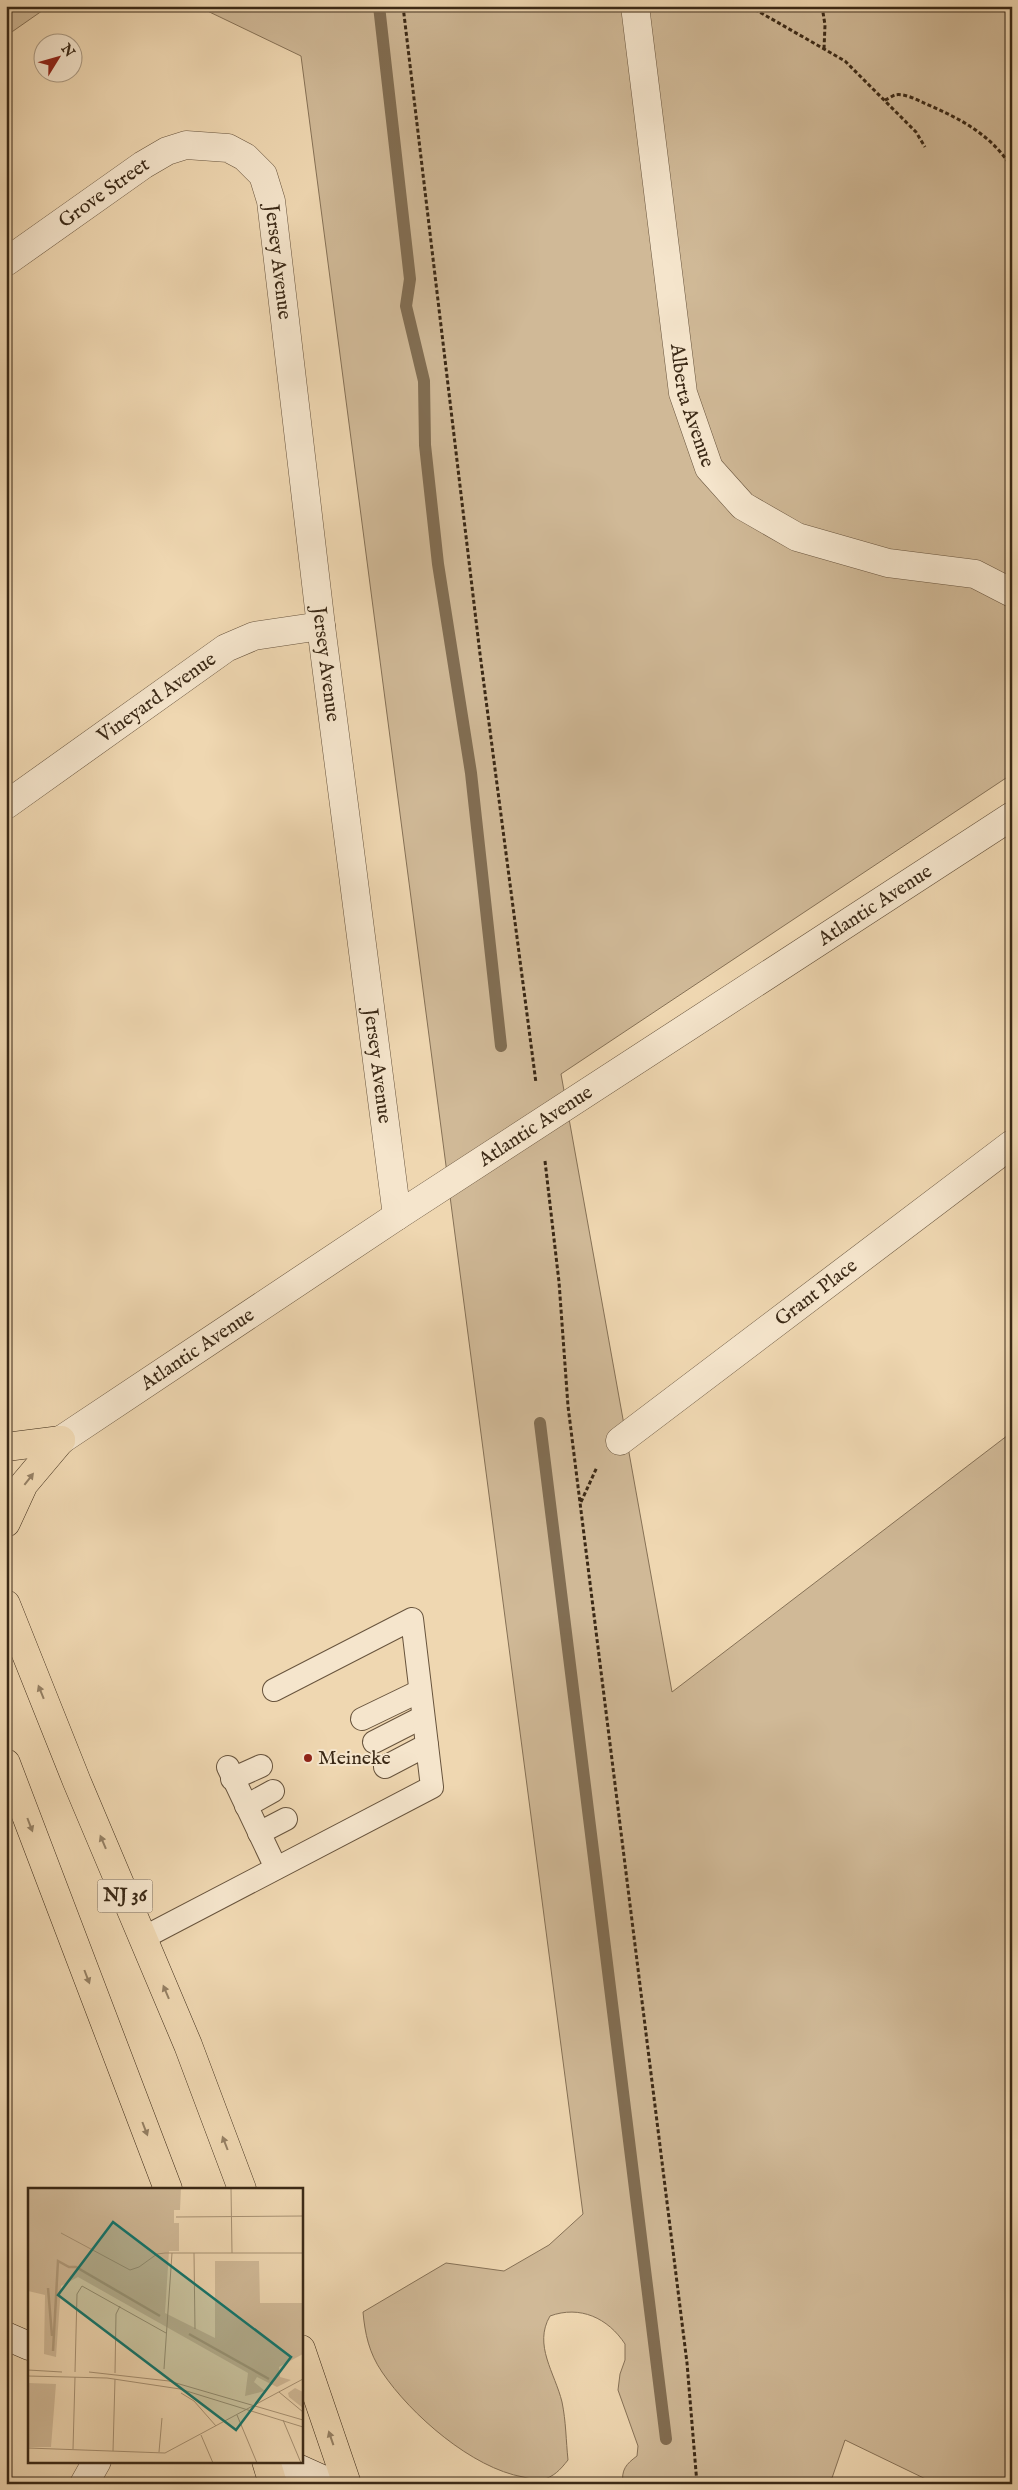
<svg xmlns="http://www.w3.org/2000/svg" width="1018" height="2490" viewBox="0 0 1018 2490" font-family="'IM FELL English',serif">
	<rect width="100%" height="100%" fill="#efd7b1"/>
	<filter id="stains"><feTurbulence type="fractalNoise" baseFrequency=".004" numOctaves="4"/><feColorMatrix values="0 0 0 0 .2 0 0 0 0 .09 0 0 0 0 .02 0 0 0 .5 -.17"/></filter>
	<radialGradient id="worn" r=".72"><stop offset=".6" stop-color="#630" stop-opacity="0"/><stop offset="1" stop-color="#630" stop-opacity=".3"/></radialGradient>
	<g fill="#d0b997" stroke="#867156">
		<path d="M6,6H49L6,36Z"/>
		<path d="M197,6H1012V774L561,1074L672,1692L1012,1432V2484H936L845,2440L832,2478L809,2483L623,2484C621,2470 626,2464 637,2456L638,2446L618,2390L620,2374L625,2360V2344C608,2318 580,2305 550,2316C533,2345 555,2373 562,2402C566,2421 566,2441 568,2460C560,2470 554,2477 541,2480C536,2481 528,2478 523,2477C472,2468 411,2415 382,2372C369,2353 365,2334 363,2312L446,2263L504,2271L549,2245L583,2214L301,56Z"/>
	</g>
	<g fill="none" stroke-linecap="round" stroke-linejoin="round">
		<g stroke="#826e53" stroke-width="12">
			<path d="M379,6L410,279L406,306L424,381L425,445L438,564L471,773L501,1046"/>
			<path d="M540,1423L666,2439"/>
		</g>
		<g stroke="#68543d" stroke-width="24">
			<g id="lane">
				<path d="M362,1719L420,1691"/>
				<path d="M374,1742L423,1717"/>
				<path d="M228,1767L276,1868"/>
				<path d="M385,1767L427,1745"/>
				<path d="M232,1779L261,1766"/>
				<path d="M246,1806L273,1791"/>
				<path d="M259,1833L286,1819"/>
				<path d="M143,1938L432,1787L412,1619L274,1690"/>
			</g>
		</g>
		<g stroke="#68543d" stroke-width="29">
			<g id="street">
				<path id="s1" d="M635,6L683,393L709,468L743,506L797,537L888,563L975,574L1012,593"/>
				<path id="s2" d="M6,262L143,165L167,151L186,145L228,148L245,157L263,175L271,201L321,626L397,1216"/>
				<path id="s3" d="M6,805L226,648L254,636L321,626"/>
				<path id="s4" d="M61,1440L397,1216L1012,816"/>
				<path id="s5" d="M620,1441L1012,1144"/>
				<path d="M84,2484L97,2461"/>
			</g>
		</g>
		<g stroke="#3b2916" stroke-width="29">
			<g id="secondary">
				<path d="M6,2336L29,2346"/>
				<path d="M282,2461L333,2484"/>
			</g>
		</g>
		<g stroke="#3b2916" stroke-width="29">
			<g id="highway">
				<path d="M6,1447L61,1440"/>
				<path d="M6,1523L24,1484L61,1440"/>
				<path d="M6,1604L77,1782L188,2045L242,2189"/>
				<path d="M6,1763L168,2189"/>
				<path d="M301,2349L347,2484"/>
				<path d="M266,2461L273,2484"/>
			</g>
		</g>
		<g stroke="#3b2916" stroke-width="3" stroke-dasharray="4 2.5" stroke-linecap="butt">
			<path d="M403,6L480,654L536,1083"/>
			<path d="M749,6L845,61L916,132L925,147"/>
			<path d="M822,6L825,25L824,49"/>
			<path d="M885,100C888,99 892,96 895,95C903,93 916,99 924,103C959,118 991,134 1012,168"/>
			<path d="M545,1161L559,1282L568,1406L687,2363L697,2484"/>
			<path d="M581,1502L597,1467"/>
		</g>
		<use href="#lane" stroke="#f5e5cc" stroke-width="22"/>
		<use href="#street" stroke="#f5e5cc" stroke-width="28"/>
		<use href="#secondary" stroke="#f5e5cc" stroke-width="28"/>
		<use href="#highway" stroke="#efd7b1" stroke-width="28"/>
	</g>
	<defs><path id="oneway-solid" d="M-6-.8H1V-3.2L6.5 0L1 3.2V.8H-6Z" transform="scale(1.25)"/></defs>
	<g fill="#958064">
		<use href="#oneway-solid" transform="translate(29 1479) rotate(-52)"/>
		<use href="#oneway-solid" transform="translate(41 1692) rotate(-112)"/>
		<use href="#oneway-solid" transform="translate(30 1825) rotate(69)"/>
		<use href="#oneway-solid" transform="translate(103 1842) rotate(-113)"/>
		<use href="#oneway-solid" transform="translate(87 1977) rotate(69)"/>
		<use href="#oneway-solid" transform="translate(166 1992) rotate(-113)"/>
		<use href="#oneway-solid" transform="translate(145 2129) rotate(69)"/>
		<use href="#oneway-solid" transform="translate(225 2143) rotate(-111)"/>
		<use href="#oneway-solid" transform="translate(331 2438) rotate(-109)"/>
	</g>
	<circle fill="#8f2418" stroke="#f5e5cc" stroke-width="2" cx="308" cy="1758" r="5"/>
	<g text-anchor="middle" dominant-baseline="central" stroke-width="4" stroke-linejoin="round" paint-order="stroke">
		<rect fill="#f5e5cc" stroke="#73614d" stroke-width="1" x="97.5" y="1879.5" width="55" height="33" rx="4"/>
		<g font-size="19" font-weight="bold" fill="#3b2916">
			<text x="125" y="1896">NJ 36</text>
		</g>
		<g font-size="20" fill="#3b2916" stroke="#f5e5cc">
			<text stroke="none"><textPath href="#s2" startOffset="120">Grove Street</textPath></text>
			<text stroke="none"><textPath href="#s2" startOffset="391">Jersey Avenue</textPath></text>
			<text stroke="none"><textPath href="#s1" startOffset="404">Alberta Avenue</textPath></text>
			<text stroke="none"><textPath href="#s2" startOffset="796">Jersey Avenue</textPath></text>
			<text stroke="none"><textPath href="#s3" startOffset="185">Vineyard Avenue</textPath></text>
			<text stroke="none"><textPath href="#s4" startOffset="974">Atlantic Avenue</textPath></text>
			<text stroke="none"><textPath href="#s2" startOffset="1201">Jersey Avenue</textPath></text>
			<text stroke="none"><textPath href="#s4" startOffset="569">Atlantic Avenue</textPath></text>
			<text stroke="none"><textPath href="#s5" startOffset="246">Grant Place</textPath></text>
			<text stroke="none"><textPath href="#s4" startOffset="164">Atlantic Avenue</textPath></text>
		</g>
		<g font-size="20" fill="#3b2916" stroke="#f5e5cc" text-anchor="start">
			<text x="318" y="1758">Meineke</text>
		</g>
	</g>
	<g transform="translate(28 2188)">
		<rect width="275" height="275" fill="#efd7b1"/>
		<path d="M0,0H153L152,22H146V35H151V63H141L137,125L187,150V73H231L232,115H275V166L251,179L252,189L263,192L249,199L229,189L226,194L237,203L217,208L220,185L50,89L33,98L28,169L16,166L17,107L0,103ZM0,195L28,196L23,259H0ZM267,200L275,204V220L261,209L260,205Z" fill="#d0b997"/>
		<path fill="none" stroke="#b29c7c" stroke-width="2.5" d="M20,100L24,148M161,146L241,191M25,163L30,73L41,79H48L132,128"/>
		<path fill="none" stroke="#a79173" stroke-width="1" d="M203,0L204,65M148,29L275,28M33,45L102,82L111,79L129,66L137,65H275M166,65L167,141M0,120V154M136,181L144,65M0,182L34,184M47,184L49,106L54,98L138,145M61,184L141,193L275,232M87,185L88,126L92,118M0,188L79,190L152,201L275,239M251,204L275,224M153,205L166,213L188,238M209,227L229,275M255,232L273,275M173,247L185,275M0,260L137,265L275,191M45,261L47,189M85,263L87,191M131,264L134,230"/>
		<path fill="#0f766e" fill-opacity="0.15" stroke="#0f766e" stroke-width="2.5" d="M85,34L263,169L208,242L30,107Z"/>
		<rect width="275" height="275" fill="none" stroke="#3b2916" stroke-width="2.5"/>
	</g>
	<rect width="1018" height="2490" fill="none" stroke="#efd7b1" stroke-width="25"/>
	<rect x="8" y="8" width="1003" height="2475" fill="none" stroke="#3b2916" stroke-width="2.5"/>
	<rect x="12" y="12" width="993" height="2465" fill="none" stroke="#3b2916"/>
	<g transform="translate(58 58) rotate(53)"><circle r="24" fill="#f5e5cc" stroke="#ab9a83"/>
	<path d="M0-4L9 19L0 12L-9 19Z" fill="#8f2418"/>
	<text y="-8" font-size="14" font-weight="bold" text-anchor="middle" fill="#3b2916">N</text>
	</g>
	<rect width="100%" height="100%" filter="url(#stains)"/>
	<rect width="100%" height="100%" fill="url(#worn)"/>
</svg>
